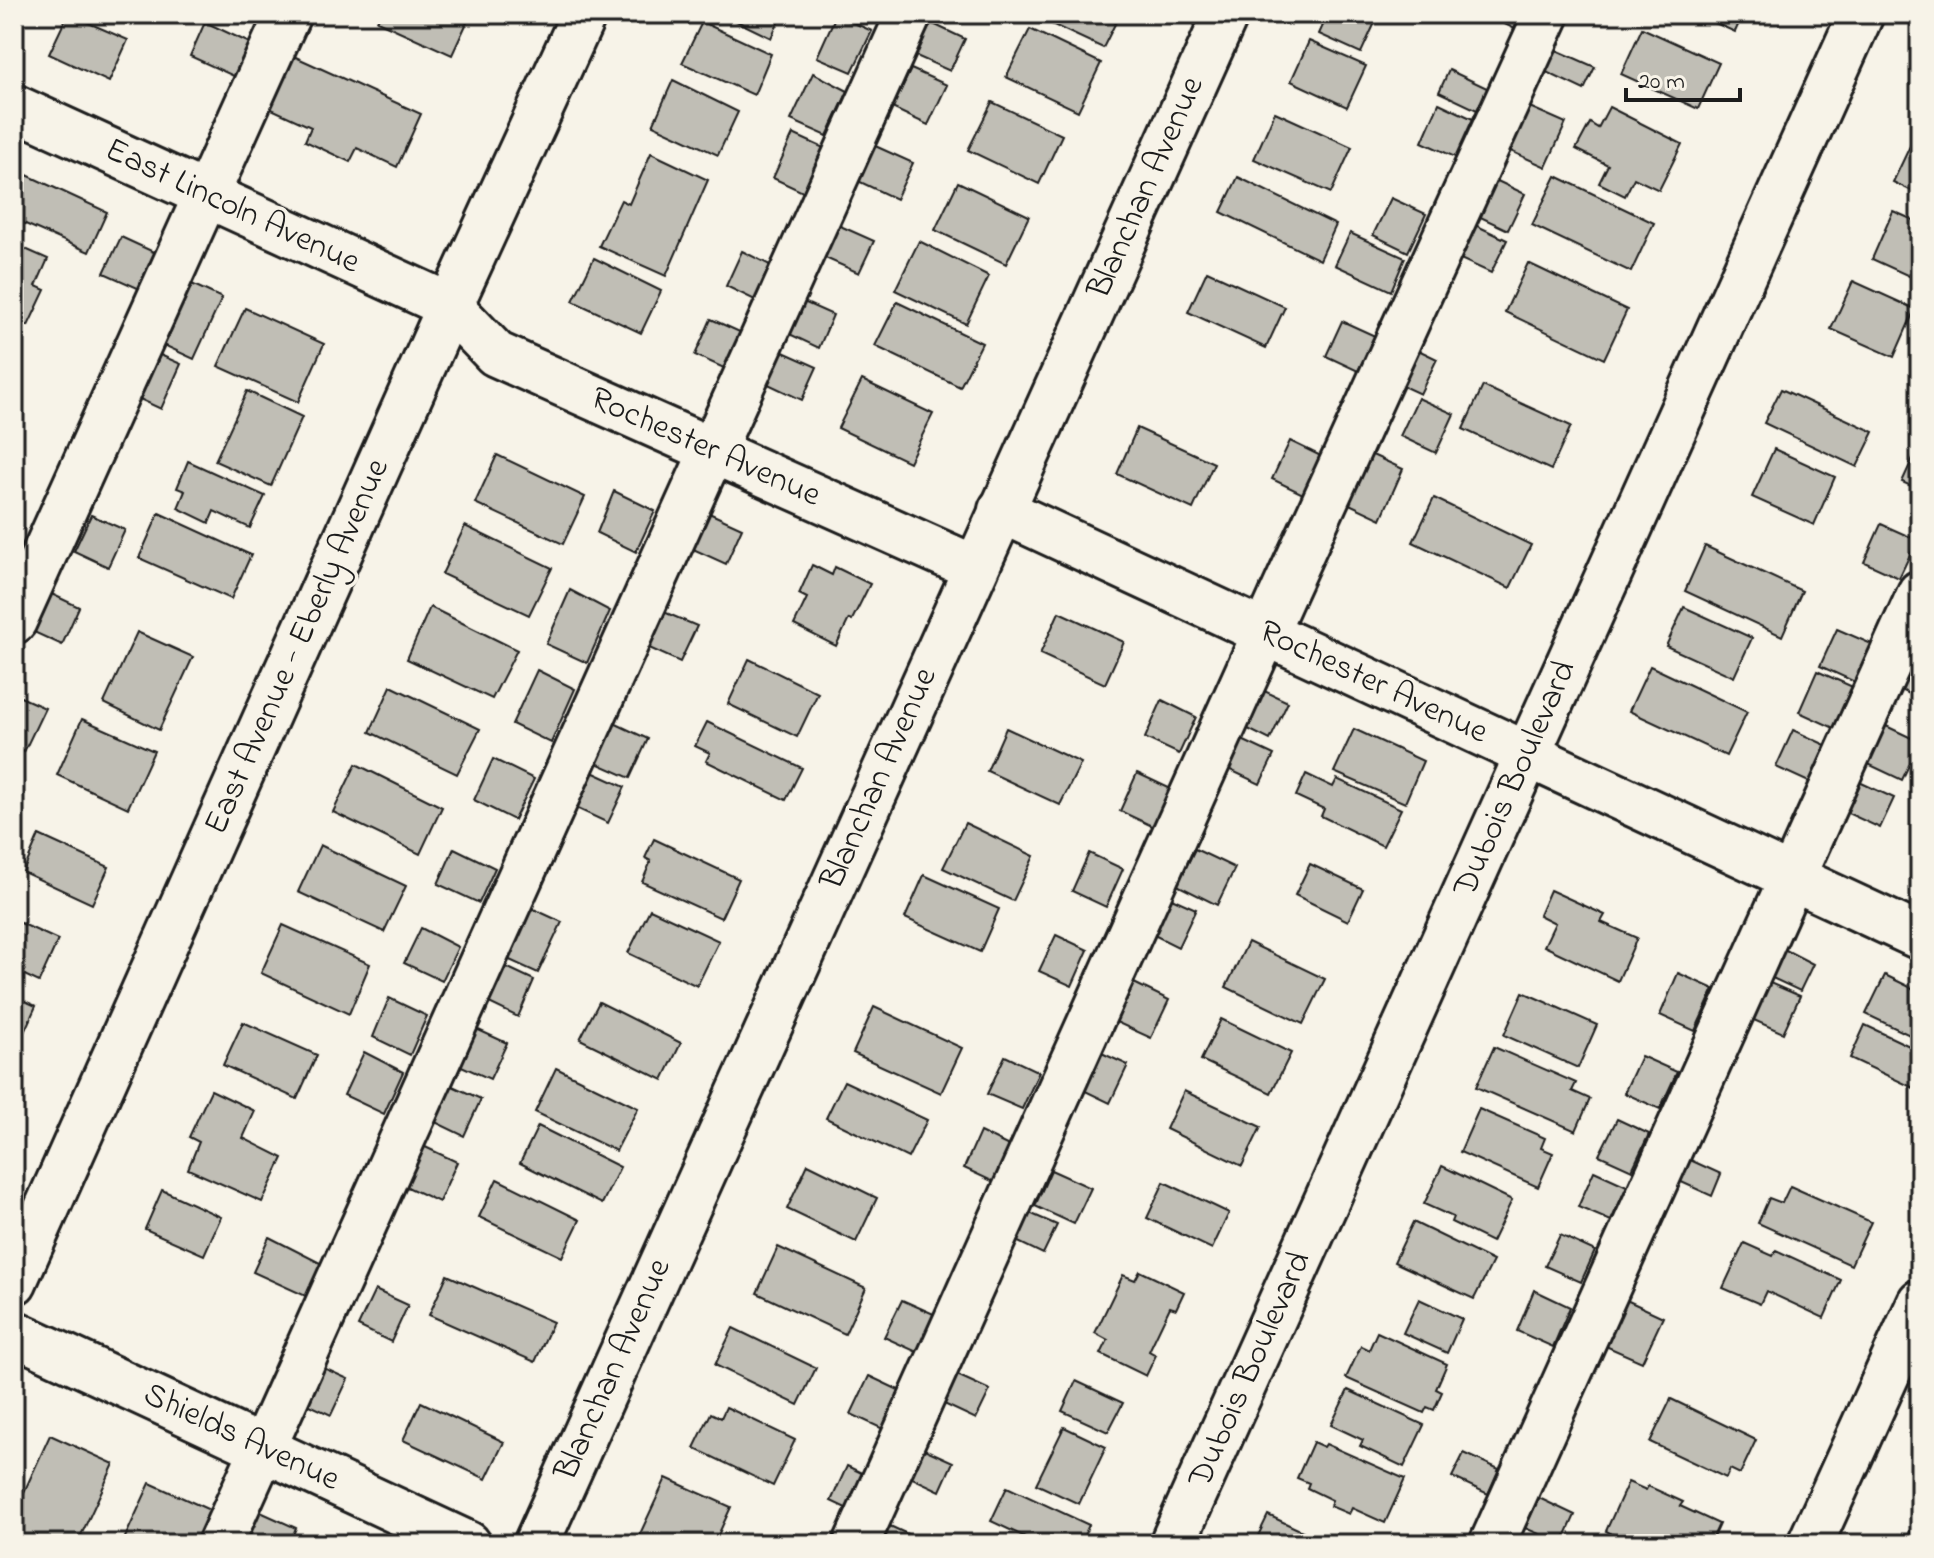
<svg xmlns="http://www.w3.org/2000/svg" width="1934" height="1558" viewBox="0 0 1934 1558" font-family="'Indie Flower',sans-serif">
	<rect width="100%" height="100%" fill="#f7f3e8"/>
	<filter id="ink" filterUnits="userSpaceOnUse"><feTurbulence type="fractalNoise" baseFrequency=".0125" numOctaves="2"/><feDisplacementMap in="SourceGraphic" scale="16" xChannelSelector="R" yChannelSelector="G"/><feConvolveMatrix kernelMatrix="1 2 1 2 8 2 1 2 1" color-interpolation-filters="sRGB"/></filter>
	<g filter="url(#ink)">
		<g fill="#c0beb5" stroke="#1c1c1c" stroke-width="2">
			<path d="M68,14L128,40L109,82L49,54Z"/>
			<path d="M381,14H471L452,55L377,21Z"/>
			<path d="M722,14H782L771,38Z"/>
			<path d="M1030,14H1120L1103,48Z"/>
			<path d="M1328,14H1379L1361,53L1319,34Z"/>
			<path d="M1484,14H1527L1519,31Z"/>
			<path d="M1695,14H1743L1735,32Z"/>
			<path d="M836,15L872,31L852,72L817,57Z"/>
			<path d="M205,22L254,45L238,78L190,56Z"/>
			<path d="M702,22L771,54L754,95L682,63Z"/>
			<path d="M929,22L965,39L950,71L914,55Z"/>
			<path d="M1642,28L1719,63L1698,109L1621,74Z"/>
			<path d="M1030,29L1101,63L1078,111L1006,77Z"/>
			<path d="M1309,41L1366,66L1347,107L1291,81Z"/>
			<path d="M1554,49L1595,67L1584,90L1544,71Z"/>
			<path d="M289,54L421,114L397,167L357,148L350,162L305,141L311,127L265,106Z"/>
			<path d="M911,69L947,85L928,125L892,108Z"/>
			<path d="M1449,70L1489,89L1479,111L1439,92Z"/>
			<path d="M813,73L848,91L827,136L791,120Z"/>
			<path d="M673,80L738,112L718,155L653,125Z"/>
			<path d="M992,102L1062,135L1039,184L968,150Z"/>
			<path d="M1439,103L1475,120L1457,158L1422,142Z"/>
			<path d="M1525,105L1566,123L1546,167L1506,149Z"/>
			<path d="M1609,107L1682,144L1659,190L1634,178L1625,196L1599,183L1608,165L1576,149L1590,123L1598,128Z"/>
			<path d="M1275,112L1352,147L1331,193L1254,159Z"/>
			<path d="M1919,127L1920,128V195L1893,182Z"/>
			<path d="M793,134L826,149L807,194L773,178Z"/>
			<path d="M873,145L913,163L896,199L856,180Z"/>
			<path d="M651,153L708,180L666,276L599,246L621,200L629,204Z"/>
			<path d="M14,169L107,212L89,252L14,219Z"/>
			<path d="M1556,176L1654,223L1631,272L1532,225Z"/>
			<path d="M1238,177L1336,225L1320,260L1221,212Z"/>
			<path d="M1491,178L1525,194L1508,230L1474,214Z"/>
			<path d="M958,182L1029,216L1006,264L935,230Z"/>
			<path d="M1391,198L1426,214L1408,252L1373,235Z"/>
			<path d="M1893,211L1920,223V281L1872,259Z"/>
			<path d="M1471,223L1507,240L1491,273L1456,257Z"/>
			<path d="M838,225L874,241L859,273L823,257Z"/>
			<path d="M1350,233L1405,258L1391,291L1335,265Z"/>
			<path d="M121,237L158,254L142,290L104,273Z"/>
			<path d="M919,241L989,276L966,324L895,290Z"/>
			<path d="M14,244L48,259L36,286L45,290L28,326L14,319Z"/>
			<path d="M742,251L774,267L759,302L726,286Z"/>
			<path d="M594,258L661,291L641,333L573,301Z"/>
			<path d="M1528,263L1627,310L1604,359L1505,312Z"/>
			<path d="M1207,271L1285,307L1266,348L1188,312Z"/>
			<path d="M183,280L222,298L194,359L155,341Z"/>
			<path d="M1853,281L1915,309L1894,357L1831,329Z"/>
			<path d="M797,299L833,315L819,348L783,331Z"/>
			<path d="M897,302L982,343L960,387L875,346Z"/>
			<path d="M245,308L324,344L298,402L218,366Z"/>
			<path d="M711,319L742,333L726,369L695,355Z"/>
			<path d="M1342,321L1375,336L1358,371L1326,356Z"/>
			<path d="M1410,346L1437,359L1420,394L1394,382Z"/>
			<path d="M151,351L181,364L161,409L131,395Z"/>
			<path d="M781,351L817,367L802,400L766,383Z"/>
			<path d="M862,380L933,414L909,462L838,428Z"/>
			<path d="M1483,386L1571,426L1551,470L1463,429Z"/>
			<path d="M1781,389L1874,432L1857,467L1764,423Z"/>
			<path d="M247,391L302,417L271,486L215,461Z"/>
			<path d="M1418,398L1454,414L1436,453L1400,436Z"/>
			<path d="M1137,428L1214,463L1193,509L1117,474Z"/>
			<path d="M1290,441L1325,458L1307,496L1272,479Z"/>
			<path d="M1918,447L1920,448V490L1902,482Z"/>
			<path d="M1774,449L1835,477L1814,525L1752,497Z"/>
			<path d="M1368,453L1403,469L1381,519L1345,502Z"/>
			<path d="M497,455L585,497L563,544L475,503Z"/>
			<path d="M188,461L265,496L250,528L214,511L209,523L178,508L185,491L177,488Z"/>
			<path d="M614,491L655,511L636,552L597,533Z"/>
			<path d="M1434,498L1531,545L1510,588L1413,542Z"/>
			<path d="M159,513L251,555L231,599L139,558Z"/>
			<path d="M709,513L742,528L726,564L693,549Z"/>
			<path d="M91,515L125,530L108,567L74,551Z"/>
			<path d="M1881,524L1917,540L1899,578L1864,562Z"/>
			<path d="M465,526L552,568L529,615L442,574Z"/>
			<path d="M1705,546L1802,591L1782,636L1685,591Z"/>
			<path d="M812,565L832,575L835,567L870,584L852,620L849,619L836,646L794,625L807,598L799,594Z"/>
			<path d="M41,589L79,607L62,645L23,627Z"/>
			<path d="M570,590L610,611L587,663L546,644Z"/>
			<path d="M430,607L517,650L492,699L407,659Z"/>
			<path d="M1684,607L1752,638L1734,677L1666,646Z"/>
			<path d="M664,612L697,626L680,662L647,647Z"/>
			<path d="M1059,612L1124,642L1105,684L1040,654Z"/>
			<path d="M1837,629L1874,645L1857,683L1820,666Z"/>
			<path d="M137,632L193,657L159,730L104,703Z"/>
			<path d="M1920,643V699L1897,688Z"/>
			<path d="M749,659L818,693L797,737L728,704Z"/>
			<path d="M1650,666L1747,712L1726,756L1629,711Z"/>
			<path d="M537,670L575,689L551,743L512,724Z"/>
			<path d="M1817,671L1855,688L1836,729L1799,712Z"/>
			<path d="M391,686L480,729L457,774L370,732Z"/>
			<path d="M1260,689L1288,702L1270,740L1242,726Z"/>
			<path d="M14,694L45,708L24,752L14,747Z"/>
			<path d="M1162,700L1196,717L1179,754L1145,738Z"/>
			<path d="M82,719L154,751L128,808L57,775Z"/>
			<path d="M612,722L648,739L630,778L594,762Z"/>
			<path d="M707,722L802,768L786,800L706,761L710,753L695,746Z"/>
			<path d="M1884,725L1920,742L1902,780L1866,763Z"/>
			<path d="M1006,728L1081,763L1060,805L987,771Z"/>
			<path d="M1354,729L1423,761L1405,803L1334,772Z"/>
			<path d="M1793,730L1830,747L1813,784L1776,767Z"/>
			<path d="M1240,739L1274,755L1260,784L1226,768Z"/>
			<path d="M493,759L534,779L514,820L474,800Z"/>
			<path d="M356,764L442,807L420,854L333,812Z"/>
			<path d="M592,772L625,787L608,823L576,808Z"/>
			<path d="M1137,773L1171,789L1154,827L1120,811Z"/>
			<path d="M1306,774L1333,787L1337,779L1401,809L1383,846L1321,816L1324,809L1296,796Z"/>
			<path d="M1855,780L1894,798L1880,828L1841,810Z"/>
			<path d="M965,823L1034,856L1013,901L943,868Z"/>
			<path d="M39,835L109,867L92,904L23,872Z"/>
			<path d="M654,839L739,879L721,918L642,882L651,861L645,858Z"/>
			<path d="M320,845L406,886L384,932L298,892Z"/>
			<path d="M454,848L495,868L479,903L438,884Z"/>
			<path d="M1195,849L1235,868L1217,905L1177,885Z"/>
			<path d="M1089,853L1123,869L1106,907L1072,891Z"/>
			<path d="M1310,864L1363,889L1348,921L1295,895Z"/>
			<path d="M924,875L999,909L980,952L905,918Z"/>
			<path d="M1550,890L1605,915L1601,922L1637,938L1618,981L1544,946L1555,923L1539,915Z"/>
			<path d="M1167,896L1196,909L1178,947L1150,933Z"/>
			<path d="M527,906L562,922L538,973L503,957Z"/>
			<path d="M650,909L719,941L697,986L628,953Z"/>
			<path d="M14,920L58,940L39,982L14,970Z"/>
			<path d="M283,925L370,964L349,1014L261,973Z"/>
			<path d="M421,928L458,947L442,981L404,963Z"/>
			<path d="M1056,935L1088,950L1072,986L1039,971Z"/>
			<path d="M1248,942L1325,979L1303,1024L1226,987Z"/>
			<path d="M1780,947L1813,964L1800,991L1766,975Z"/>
			<path d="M502,965L534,980L518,1017L485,1001Z"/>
			<path d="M1678,973L1714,989L1695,1031L1660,1015Z"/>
			<path d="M1885,975L1920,992V1040L1866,1014Z"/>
			<path d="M1763,980L1800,996L1783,1033L1747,1017Z"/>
			<path d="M1134,983L1169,1000L1151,1038L1116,1022Z"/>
			<path d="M1523,992L1597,1025L1578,1068L1504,1035Z"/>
			<path d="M14,996L36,1006L14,1054Z"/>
			<path d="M389,998L427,1016L410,1055L373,1037Z"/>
			<path d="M599,1002L681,1043L663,1080L580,1039Z"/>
			<path d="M874,1007L962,1048L941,1093L853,1053Z"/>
			<path d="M1221,1019L1291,1053L1271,1093L1201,1060Z"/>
			<path d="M243,1022L317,1055L297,1099L223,1065Z"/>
			<path d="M1865,1025L1920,1051V1091L1850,1058Z"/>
			<path d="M474,1028L507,1043L490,1079L457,1064Z"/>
			<path d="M1494,1047L1576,1083L1572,1091L1590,1099L1576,1131L1476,1087Z"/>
			<path d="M1095,1050L1128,1065L1110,1103L1077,1087Z"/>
			<path d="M364,1052L403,1072L384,1114L344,1095Z"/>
			<path d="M1005,1056L1039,1072L1022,1109L987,1094Z"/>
			<path d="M1641,1056L1677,1072L1660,1109L1624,1093Z"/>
			<path d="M556,1068L638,1108L616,1151L535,1112Z"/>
			<path d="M844,1081L927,1120L908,1158L826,1118Z"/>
			<path d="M448,1084L481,1099L464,1136L431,1120Z"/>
			<path d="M211,1090L255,1111L243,1138L283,1158L262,1202L188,1169L199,1142L189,1137Z"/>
			<path d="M1184,1091L1261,1127L1242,1166L1166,1129Z"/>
			<path d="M1479,1109L1545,1138L1541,1148L1553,1153L1538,1187L1460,1152Z"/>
			<path d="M1617,1119L1649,1134L1632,1170L1599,1155Z"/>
			<path d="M538,1126L620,1167L602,1204L520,1163Z"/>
			<path d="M980,1132L1013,1148L996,1183L964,1168Z"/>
			<path d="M421,1145L457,1162L439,1202L403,1185Z"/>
			<path d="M1688,1159L1721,1174L1712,1196L1679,1181Z"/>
			<path d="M808,1164L877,1198L856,1242L787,1209Z"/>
			<path d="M1442,1166L1512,1200L1492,1242L1451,1222L1453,1217L1424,1204Z"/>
			<path d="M1051,1170L1091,1188L1074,1224L1035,1206Z"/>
			<path d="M1594,1171L1627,1186L1611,1221L1578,1207Z"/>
			<path d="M497,1179L580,1220L562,1257L479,1217Z"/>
			<path d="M1164,1182L1229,1213L1212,1249L1147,1218Z"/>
			<path d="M1790,1186L1871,1222L1851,1265L1758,1223L1769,1198L1782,1203Z"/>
			<path d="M162,1190L221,1217L204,1255L145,1229Z"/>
			<path d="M1025,1211L1057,1225L1043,1254L1012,1239Z"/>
			<path d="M1413,1222L1493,1261L1474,1299L1394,1262Z"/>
			<path d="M1560,1235L1595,1251L1581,1282L1545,1266Z"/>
			<path d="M269,1237L324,1265L310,1298L253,1272Z"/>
			<path d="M1744,1243L1773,1256L1776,1250L1841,1280L1824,1318L1766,1291L1760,1304L1723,1288Z"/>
			<path d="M778,1247L866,1288L845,1334L757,1293Z"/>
			<path d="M1140,1271L1184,1292L1176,1309L1170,1307L1149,1351L1156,1355L1146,1376L1101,1354L1108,1340L1095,1333L1123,1275L1135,1280Z"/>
			<path d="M447,1275L553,1322L535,1362L429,1315Z"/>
			<path d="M375,1290L408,1305L391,1342L358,1326Z"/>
			<path d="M1534,1290L1570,1307L1553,1347L1517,1331Z"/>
			<path d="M1622,1298L1663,1317L1642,1362L1601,1344Z"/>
			<path d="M1419,1299L1462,1319L1447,1353L1403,1333Z"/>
			<path d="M902,1300L936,1315L919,1353L884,1337Z"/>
			<path d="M733,1328L816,1368L798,1405L715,1365Z"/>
			<path d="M1377,1332L1447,1364L1436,1389L1442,1392L1434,1410L1427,1407L1424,1413L1346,1378L1361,1346L1369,1350Z"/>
			<path d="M315,1364L348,1379L331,1415L299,1400Z"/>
			<path d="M957,1375L990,1390L976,1419L944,1404Z"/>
			<path d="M869,1376L903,1392L885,1430L851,1414Z"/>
			<path d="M1076,1381L1123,1403L1108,1432L1062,1411Z"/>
			<path d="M1348,1390L1424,1425L1404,1467L1360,1446L1363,1440L1331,1425Z"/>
			<path d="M1671,1399L1756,1440L1740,1474L1730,1469L1726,1478L1650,1442Z"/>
			<path d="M421,1402L504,1442L486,1479L403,1440Z"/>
			<path d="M726,1407L795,1440L773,1486L694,1448L711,1413L721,1418Z"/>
			<path d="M1064,1427L1106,1447L1079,1504L1036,1484Z"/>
			<path d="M50,1435L114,1464L77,1544H14V1514Z"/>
			<path d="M1313,1442L1324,1447L1326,1444L1405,1479L1385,1523L1352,1508L1349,1514L1330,1506L1332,1500L1307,1488L1309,1483L1297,1478Z"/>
			<path d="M922,1448L953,1462L940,1491L908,1476Z"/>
			<path d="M1464,1453L1499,1469L1488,1494L1452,1477Z"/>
			<path d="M847,1466L868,1476L852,1511L831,1501Z"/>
			<path d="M666,1478L731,1507L714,1544H655L639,1536Z"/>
			<path d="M1628,1482L1646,1490L1648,1486L1683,1502L1680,1506L1719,1524L1710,1544H1633L1606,1531Z"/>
			<path d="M150,1483L214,1512L199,1544H122Z"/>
			<path d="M1007,1487L1089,1525L1080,1544H1040L991,1521Z"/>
			<path d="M1539,1498L1575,1515L1562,1544L1525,1528Z"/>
			<path d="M256,1510L296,1528L289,1544H241Z"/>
			<path d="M1268,1515L1330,1544H1254Z"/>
			<path d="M1914,1524L1920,1526V1544H1896L1900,1535L1907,1539Z"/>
			<path d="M890,1526L929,1544H882Z"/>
		</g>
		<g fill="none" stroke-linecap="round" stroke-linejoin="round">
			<g stroke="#1c1c1c" stroke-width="50">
				<g id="minor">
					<path d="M14,107L450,306L496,354L975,568"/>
					<path d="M1001,510L1920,937"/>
					<path d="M14,621L288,14"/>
					<path d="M14,1333L468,1544"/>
					<path d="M220,1544L909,14"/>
					<path d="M536,1544L1226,14"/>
					<path d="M856,1544L1284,591L1547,14"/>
					<path d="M1172,1544L1861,14"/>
					<path d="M1492,1544L1920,593"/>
					<path d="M1810,1544L1920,1302"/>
				</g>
			</g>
			<g stroke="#1c1c1c" stroke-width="50">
				<path id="major" d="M14,1282L450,306L584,14"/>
			</g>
			<use href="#minor" stroke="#f7f3e8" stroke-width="44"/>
			<use href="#major" stroke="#f7f3e8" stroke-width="44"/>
		</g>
	</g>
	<g text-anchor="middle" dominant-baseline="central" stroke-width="7" stroke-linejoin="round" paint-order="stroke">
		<g font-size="34" fill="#1c1c1c" stroke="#f7f3e8">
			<text transform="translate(1147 188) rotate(-66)">Blanchan Avenue</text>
			<text transform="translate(232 207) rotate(25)">East Lincoln Avenue</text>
			<text transform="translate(705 448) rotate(24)">Rochester Avenue</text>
			<text transform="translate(298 647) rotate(-66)">East Avenue - Eberly Avenue</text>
			<text transform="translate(1373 683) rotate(25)">Rochester Avenue</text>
			<text transform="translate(880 779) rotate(-66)">Blanchan Avenue</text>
			<text transform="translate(1516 779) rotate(-66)">Dubois Boulevard</text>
			<text transform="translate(614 1370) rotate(-66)">Blanchan Avenue</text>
			<text transform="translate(1251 1370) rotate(-66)">Dubois Boulevard</text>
			<text transform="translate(241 1438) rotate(25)">Shields Avenue</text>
		</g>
	</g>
	<rect width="1934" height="1558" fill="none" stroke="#f7f3e8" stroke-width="48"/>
	<rect x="24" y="24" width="1886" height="1510" fill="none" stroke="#1c1c1c" stroke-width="3" filter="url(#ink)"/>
	<path d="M1626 88v12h114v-12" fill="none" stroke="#1c1c1c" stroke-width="4"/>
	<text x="1638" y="88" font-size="24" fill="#1c1c1c" stroke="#f7f3e8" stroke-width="6" paint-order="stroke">20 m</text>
</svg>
